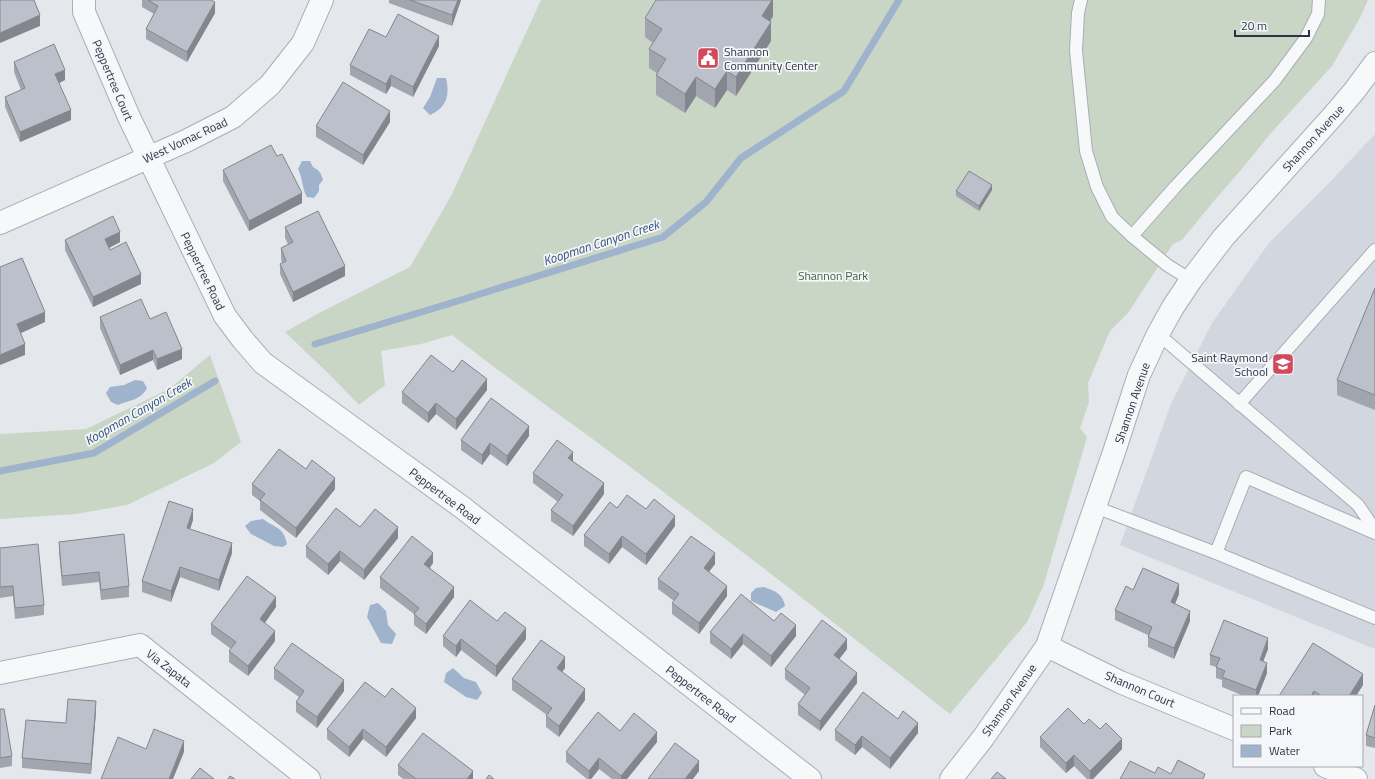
<svg xmlns="http://www.w3.org/2000/svg" width="1375" height="779" viewBox="0 0 1375 779" font-family="'Titillium Web',sans-serif">
	<rect width="100%" height="100%" fill="#e4e7ec"/>
	<path fill="#d2d6de" d="M1375,134V649L1120,545L1171,404L1212,323L1269,243L1331,181Z"/>
	<g fill="#c9d6c5">
		<path d="M541,0H1368L1360,18L1332,66L1271,133L1241,170L1213,202L1182,240L1173,244L1128,313L1110,331L1088,383L1089,402L1080,428L1087,437L1043,587L1027,622L950,714C844,630 737,547 629,466C570,422 510,380 452,335L421,344L381,351L385,385L359,405L329,374L285,332L319,313L410,267L451,196Z"/>
		<path d="M210,355L241,442L214,463L127,505L76,514L0,519V432L1,434L86,429L169,389Z"/>
	</g>
	<g fill="#9fb4cc">
		<path d="M437,78H446C450,94 447,108 430,115L423,108L430,97Z"/>
		<path d="M302,161H310L313,167C319,170 321,173 323,180L319,185V191L314,198L307,197C302,189 303,179 298,169Z"/>
		<path d="M135,380L143,381L147,388C141,400 130,400 118,405L111,402L106,393L110,387L124,385Z"/>
		<path d="M263,519C275,528 284,527 287,544L283,547L274,546L251,534L245,526L251,521Z"/>
		<path d="M764,587C775,591 783,594 785,606L776,612L751,601V593L756,588Z"/>
		<path d="M378,603L386,611L388,625L396,634L392,644L381,643L367,617L370,605Z"/>
		<path d="M453,668L464,678L476,682L482,693L477,700L466,697L444,682L446,673Z"/>
	</g>
	<g fill="none" stroke-linecap="round" stroke-linejoin="round">
		<g stroke="#9fb4cc" stroke-width="7">
			<path d="M315,344L448,304L663,237L706,202L741,158L844,91L899,0"/>
			<path d="M0,471L94,453L215,381"/>
		</g>
		<g stroke="#a9aeb7" stroke-width="14">
			<g id="lane">
				<path d="M1081,0L1078,13L1076,51L1086,151L1097,187L1112,217L1132,236"/>
				<path d="M1191,280L1167,265L1132,236L1175,187L1275,80L1306,38L1318,14L1319,0"/>
				<path d="M1158,334L1358,505L1375,530"/>
				<path d="M1239,404L1375,250"/>
				<path d="M1095,507L1216,553"/>
				<path d="M1375,533L1246,477L1216,553L1375,618"/>
			</g>
		</g>
		<g stroke="#a9aeb7" stroke-width="24">
			<g id="street">
				<path d="M84,0V12L129,117L225,316L243,340L263,363L463,508L810,779"/>
				<path d="M0,223L186,141L233,117L270,85L303,43L322,0"/>
				<path d="M1047,646L1120,682L1234,729"/>
				<path d="M0,673L140,645L309,779"/>
				<path d="M1325,766L1356,779"/>
				<path d="M951,779L983,738L1047,646L1115,449L1139,375L1158,334L1173,307L1191,280L1223,238L1333,116L1355,90L1375,63"/>
			</g>
		</g>
		<use href="#lane" stroke="#f7f8fa" stroke-width="12"/>
		<use href="#street" stroke="#f7f8fa" stroke-width="22"/>
	</g>
	<g fill="#a1a5ae">
		<path d="M142,0H211L215,13L187,62L146,39V29L154,14L142,7Z"/>
		<path d="M389,0H461L452,26L389,3Z"/>
		<path d="M773,0V16L770,22L771,41L736,96L727,90L715,108L696,96L685,113L656,95V75L657,73L649,68V49L653,43L645,37V18Z"/>
		<path d="M386,37L439,46L413,97L391,86L386,94L350,75V65Z"/>
		<path d="M14,62L65,80L59,83L71,120L20,142L5,107V97L21,90L14,72Z"/>
		<path d="M390,122L363,165L316,137V126Z"/>
		<path d="M223,170L302,203L249,231L223,181Z"/>
		<path d="M992,190L979,211L956,196V191Z"/>
		<path d="M285,227L345,276L293,302L280,274V264L282,263L281,259V248L288,244L285,238Z"/>
		<path d="M65,240L120,242L109,248L110,250L141,284L93,307L65,250Z"/>
		<path d="M1375,288V410L1337,395V380Z"/>
		<path d="M100,317L150,319L182,359L157,370L153,360L120,375L100,328Z"/>
		<path d="M453,372L487,390L456,430L436,414L428,423L402,403V392Z"/>
		<path d="M529,436L507,466L490,454L482,465L461,450V440Z"/>
		<path d="M573,461L604,494L573,536L551,521V510L558,502L533,483V473Z"/>
		<path d="M306,469L335,489L296,538L260,510V501L252,495V484Z"/>
		<path d="M617,508L646,509L675,526L646,565L622,547L609,564L584,546V535Z"/>
		<path d="M193,520L190,529L232,553L219,591L180,577L171,602L142,592V581Z"/>
		<path d="M360,527L398,538L364,580L340,561L328,575L306,557V546Z"/>
		<path d="M59,542L129,586V597L101,600L99,582L62,586L59,552Z"/>
		<path d="M0,548L44,605V615L15,619L13,596L0,598Z"/>
		<path d="M433,563L430,568L454,597L426,634L414,625V614L380,588V577Z"/>
		<path d="M715,564L709,572L727,596L699,634L672,614V603L674,601L658,589V579Z"/>
		<path d="M1133,590L1179,594L1175,604L1190,621L1174,659L1148,647V635L1115,620V610Z"/>
		<path d="M276,607L264,623L275,641L248,676L229,662V651L231,649L211,634V624Z"/>
		<path d="M497,621L526,639L496,677L461,650L456,657L443,646V636Z"/>
		<path d="M774,621L796,636L771,667L743,644L731,659L710,643V632Z"/>
		<path d="M847,649L839,659L857,683L820,731L798,715V704L805,695L785,679V669Z"/>
		<path d="M1268,649L1263,661L1267,673L1258,696H1244L1222,687V680L1216,678V667L1210,665V655Z"/>
		<path d="M274,668L344,691L317,728L296,712V702L299,697L274,679Z"/>
		<path d="M565,668L562,672L585,700L559,737L546,727V716L547,715L512,690V679Z"/>
		<path d="M1363,685L1356,696H1279Z"/>
		<path d="M385,697L416,718L386,757L363,739L349,757L327,739V729Z"/>
		<path d="M1375,705V748L1366,746V735Z"/>
		<path d="M0,709L12,756V766L0,768Z"/>
		<path d="M96,711L91,774L22,768V758Z"/>
		<path d="M898,719L918,733L890,769L862,747L855,755L835,740V730Z"/>
		<path d="M1084,724L1100,729L1122,749L1093,779H1087L1074,766L1066,773L1040,747V737Z"/>
		<path d="M620,731L657,742L627,779H612L599,769L591,779H587L566,762V752Z"/>
		<path d="M398,765L473,779H403L398,775Z"/>
	</g>
	<g fill="#83868d">
		<path d="M458,0H461L452,26V15Z"/>
		<path d="M772,0H773V16L762,35V16Z"/>
		<path d="M215,2V13L187,62V52Z"/>
		<path d="M40,15V26L0,43V33Z"/>
		<path d="M771,22V41L736,96V77Z"/>
		<path d="M439,36V46L413,97V87Z"/>
		<path d="M65,70V80L55,85V74Z"/>
		<path d="M727,71V90L715,108V89Z"/>
		<path d="M391,75V86L386,94V84Z"/>
		<path d="M696,77V96L685,113V94Z"/>
		<path d="M71,110V120L20,142V132Z"/>
		<path d="M390,111V122L363,165V155Z"/>
		<path d="M992,185V190L979,211V206Z"/>
		<path d="M302,193V203L249,231V221Z"/>
		<path d="M120,232V242L105,250V239Z"/>
		<path d="M345,266V276L293,302V292Z"/>
		<path d="M141,274V284L93,307V297Z"/>
		<path d="M45,312V322L17,335V324Z"/>
		<path d="M25,344V355L0,365V355Z"/>
		<path d="M182,349V359L157,370V359Z"/>
		<path d="M153,350V360L120,375V365Z"/>
		<path d="M487,379V390L456,430V419Z"/>
		<path d="M436,403V414L428,423V413Z"/>
		<path d="M529,426V436L507,466V456Z"/>
		<path d="M490,443V454L482,465V455Z"/>
		<path d="M573,452V462L568,458Z"/>
		<path d="M335,478V489L296,538V528Z"/>
		<path d="M604,483V494L573,536V526Z"/>
		<path d="M193,509V520L187,538V528Z"/>
		<path d="M675,516V526L646,565V554Z"/>
		<path d="M398,527V538L364,580V570Z"/>
		<path d="M622,536V547L609,564V554Z"/>
		<path d="M232,543V553L219,591V580Z"/>
		<path d="M340,551V561L328,575V564Z"/>
		<path d="M433,553V563L424,574V564Z"/>
		<path d="M715,553V564L704,578V568Z"/>
		<path d="M180,567V577L171,602V591Z"/>
		<path d="M1179,584V594L1171,613V602Z"/>
		<path d="M727,586V596L699,634V623Z"/>
		<path d="M454,587V597L426,634V624Z"/>
		<path d="M276,597V607L260,630V619Z"/>
		<path d="M1190,611V621L1174,659V648Z"/>
		<path d="M796,625V636L771,667V656Z"/>
		<path d="M526,628V639L496,677V666Z"/>
		<path d="M275,631V641L248,676V666Z"/>
		<path d="M743,634V644L731,659V649Z"/>
		<path d="M1268,638V649L1260,670V660Z"/>
		<path d="M461,639V650L456,657V646Z"/>
		<path d="M847,639V649L834,666V655Z"/>
		<path d="M565,657V668L557,679V668Z"/>
		<path d="M1267,663V673L1258,696H1256V690Z"/>
		<path d="M857,673V683L820,731V721Z"/>
		<path d="M1363,674V685L1356,696H1349Z"/>
		<path d="M344,680V691L317,728V717Z"/>
		<path d="M585,689V700L559,737V726Z"/>
		<path d="M1314,691V696H1311Z"/>
		<path d="M96,701V711L91,774V764Z"/>
		<path d="M416,708V718L386,757V747Z"/>
		<path d="M918,723V733L890,769V758Z"/>
		<path d="M363,729V739L349,757V747Z"/>
		<path d="M657,732V742L627,779H621V776Z"/>
		<path d="M862,736V747L855,755V745Z"/>
		<path d="M1122,739V749L1093,779H1090V771Z"/>
		<path d="M184,741V752L173,779H169Z"/>
		<path d="M1074,755V766L1066,773V763Z"/>
		<path d="M599,758V769L591,779H589V771Z"/>
		<path d="M699,761V771L693,779H685Z"/>
		<path d="M473,771V779H467Z"/>
	</g>
	<g fill="#bbc0ca" stroke="#83868d">
		<path d="M0,0H34L40,15L0,33Z"/>
		<path d="M148,0H211L215,2L187,52L146,29L158,6Z"/>
		<path d="M410,0H458L452,15Z"/>
		<path d="M656,0H772L762,16L771,22L736,77L727,71L715,89L696,77L685,94L656,75L666,59L649,49L662,29L645,18Z"/>
		<path d="M398,14L439,36L413,87L391,75L386,84L350,65L369,29L386,37Z"/>
		<path d="M54,44L65,70L55,74L71,110L20,132L5,97L25,88L14,62Z"/>
		<path d="M343,82L390,111L363,155L316,126Z"/>
		<path d="M271,145L277,156L282,154L302,193L249,221L223,170Z"/>
		<path d="M969,171L992,185L979,206L956,191Z"/>
		<path d="M318,211L345,266L293,292L280,264L286,261L281,248L293,242L285,227Z"/>
		<path d="M113,216L120,232L105,239L110,250L126,242L141,274L93,297L65,240Z"/>
		<path d="M22,258L45,312L17,324L25,344L0,355V267Z"/>
		<path d="M1375,288V395L1337,380Z"/>
		<path d="M141,299L150,319L166,312L182,349L157,359L153,350L120,365L100,317Z"/>
		<path d="M431,355L453,372L462,360L487,379L456,419L436,403L428,413L402,392Z"/>
		<path d="M491,398L529,426L507,456L490,443L482,455L461,440Z"/>
		<path d="M557,440L573,452L568,458L604,483L573,526L551,510L563,495L533,473Z"/>
		<path d="M279,449L306,469L312,460L335,478L296,528L260,500L265,494L252,484Z"/>
		<path d="M627,495L646,509L654,499L675,516L646,554L622,536L609,554L584,535L610,502L617,508Z"/>
		<path d="M169,501L193,509L187,528L232,543L219,580L180,567L171,591L142,581Z"/>
		<path d="M336,508L360,527L375,509L398,527L364,570L340,551L328,564L306,546Z"/>
		<path d="M124,534L129,586L101,590L99,572L62,576L59,542Z"/>
		<path d="M412,536L433,553L424,564L454,587L426,624L414,614L419,608L380,577Z"/>
		<path d="M691,536L715,553L704,568L727,586L699,623L672,603L679,594L658,579Z"/>
		<path d="M38,544L44,605L15,608L13,586L0,587V548Z"/>
		<path d="M1143,568L1179,584L1171,602L1190,611L1174,648L1148,637L1152,627L1115,610L1126,586L1133,590Z"/>
		<path d="M247,576L276,597L260,619L275,631L248,666L229,651L236,642L211,624Z"/>
		<path d="M741,594L774,621L781,613L796,625L771,656L743,634L731,649L710,632Z"/>
		<path d="M470,600L497,621L505,612L526,628L496,666L461,639L456,646L443,636Z"/>
		<path d="M822,620L847,639L834,655L857,673L820,721L798,704L810,688L785,669Z"/>
		<path d="M1224,620L1268,638L1260,660L1267,663L1256,690L1222,677L1225,671L1216,667L1220,658L1210,655Z"/>
		<path d="M541,640L565,657L557,668L585,689L559,726L546,716L552,708L512,679Z"/>
		<path d="M292,643L344,680L317,717L296,702L304,691L274,668Z"/>
		<path d="M1313,643L1363,674L1349,696H1322L1314,691L1311,696H1279Z"/>
		<path d="M365,682L385,697L392,688L416,708L386,747L363,729L349,747L327,729Z"/>
		<path d="M863,692L898,719L903,711L918,723L890,758L862,736L855,745L835,730Z"/>
		<path d="M68,699L96,701L91,764L22,758L26,720L66,723Z"/>
		<path d="M1375,705V738L1366,735Z"/>
		<path d="M1068,708L1084,724L1089,719L1100,729L1106,723L1122,739L1090,771L1074,755L1066,763L1040,737Z"/>
		<path d="M0,709H4L12,756L0,758Z"/>
		<path d="M598,712L620,731L634,713L657,732L621,776L599,758L589,771L566,752Z"/>
		<path d="M154,729L184,741L169,779H101L118,737L146,749Z"/>
		<path d="M423,733L473,771L467,779H416L398,765Z"/>
		<path d="M675,743L699,761L685,779H686H648Z"/>
		<path d="M1178,760L1205,774L1203,779H1120L1130,761L1155,773L1158,767L1171,774Z"/>
		<path d="M200,768L214,779H191Z"/>
		<path d="M997,772L1006,779H991Z"/>
		<path d="M489,775L494,779H486Z"/>
		<path d="M230,776L235,779H228Z"/>
	</g>
	<defs>
		<g id="civic-square" transform="scale(1.15)"><rect x="-9" y="-9" width="18" height="18" rx="4" fill="#d1495b" stroke="#f4f6f9"/><path d="M-.6-6.5H3V-4.5H.6V-3L4-1V1h2V6H-6V1h2V-1L-.6-3ZM-1.2 2.5V6h2.4V2.5Z" fill="#fff"/></g>
		<g id="school-square" transform="scale(1.15)"><rect x="-9" y="-9" width="18" height="18" rx="4" fill="#d1495b" stroke="#f4f6f9"/><path d="M0-5L7-2L0 1L-7-2ZM-4 1L0 2.5L4 1V4Q0 6-4 4Z" fill="#fff"/></g>
	</defs>
	<g fill-rule="evenodd">
		<use href="#civic-square" x="708" y="58"/>
		<use href="#school-square" x="1283" y="364"/>
	</g>
	<g text-anchor="middle" dominant-baseline="central" stroke-width="3.5" stroke-linejoin="round" paint-order="stroke">
		<g font-size="12" fill="#2b3445" stroke="#f4f6f9" text-anchor="start">
			<text x="724" y="51">Shannon<tspan x="724" dy="14">Community Center</tspan></text>
			<text x="1268" y="357" text-anchor="end">Saint Raymond<tspan x="1268" dy="14">School</tspan></text>
		</g>
		<g font-size="12" fill="#2b3445" stroke="#f4f6f9">
			<text transform="translate(113 80) rotate(67)">Peppertree Court</text>
			<text transform="translate(1313 138) rotate(-48)">Shannon Avenue</text>
			<text transform="translate(185 140) rotate(-25)">West Vomac Road</text>
			<text transform="translate(203 271) rotate(64)">Peppertree Road</text>
			<text transform="translate(1132 403) rotate(-71)">Shannon Avenue</text>
			<text transform="translate(445 496) rotate(37)">Peppertree Road</text>
			<text transform="translate(169 668) rotate(38)">Via Zapata</text>
			<text transform="translate(1140 689) rotate(23)">Shannon Court</text>
			<text transform="translate(701 694) rotate(38)">Peppertree Road</text>
			<text transform="translate(1009 700) rotate(-55)">Shannon Avenue</text>
		</g>
		<g font-size="12" fill="#3f6138" stroke="#f4f6f9">
			<text x="833" y="275">Shannon Park</text>
		</g>
		<g font-size="13" font-style="italic" fill="#34527a" stroke="#f4f6f9">
			<text transform="translate(601 242) rotate(-18)">Koopman Canyon Creek</text>
			<text transform="translate(138 411) rotate(-30)">Koopman Canyon Creek</text>
		</g>
	</g>
	<rect x="1233" y="695" width="130" height="72" fill="#f4f6f9" stroke="#a4a8b1"/>
	<rect x="1241" y="708" width="20" height="6" fill="#f7f8fa" stroke="#a4a8b1"/>
	<text x="1269" y="715" font-size="12" fill="#2b3445">Road</text>
	<rect x="1241" y="725" width="20" height="12" fill="#c9d6c5" stroke="#a4a8b1"/>
	<text x="1269" y="735" font-size="12" fill="#2b3445">Park</text>
	<rect x="1241" y="745" width="20" height="12" fill="#9fb4cc" stroke="#a4a8b1"/>
	<text x="1269" y="755" font-size="12" fill="#2b3445">Water</text>
	<path d="M1235 30v6h74v-6" fill="none" stroke="#2b3445" stroke-width="2"/>
	<text x="1241" y="30" font-size="12" fill="#2b3445" stroke="#f4f6f9" stroke-width="3" paint-order="stroke">20 m</text>
</svg>
